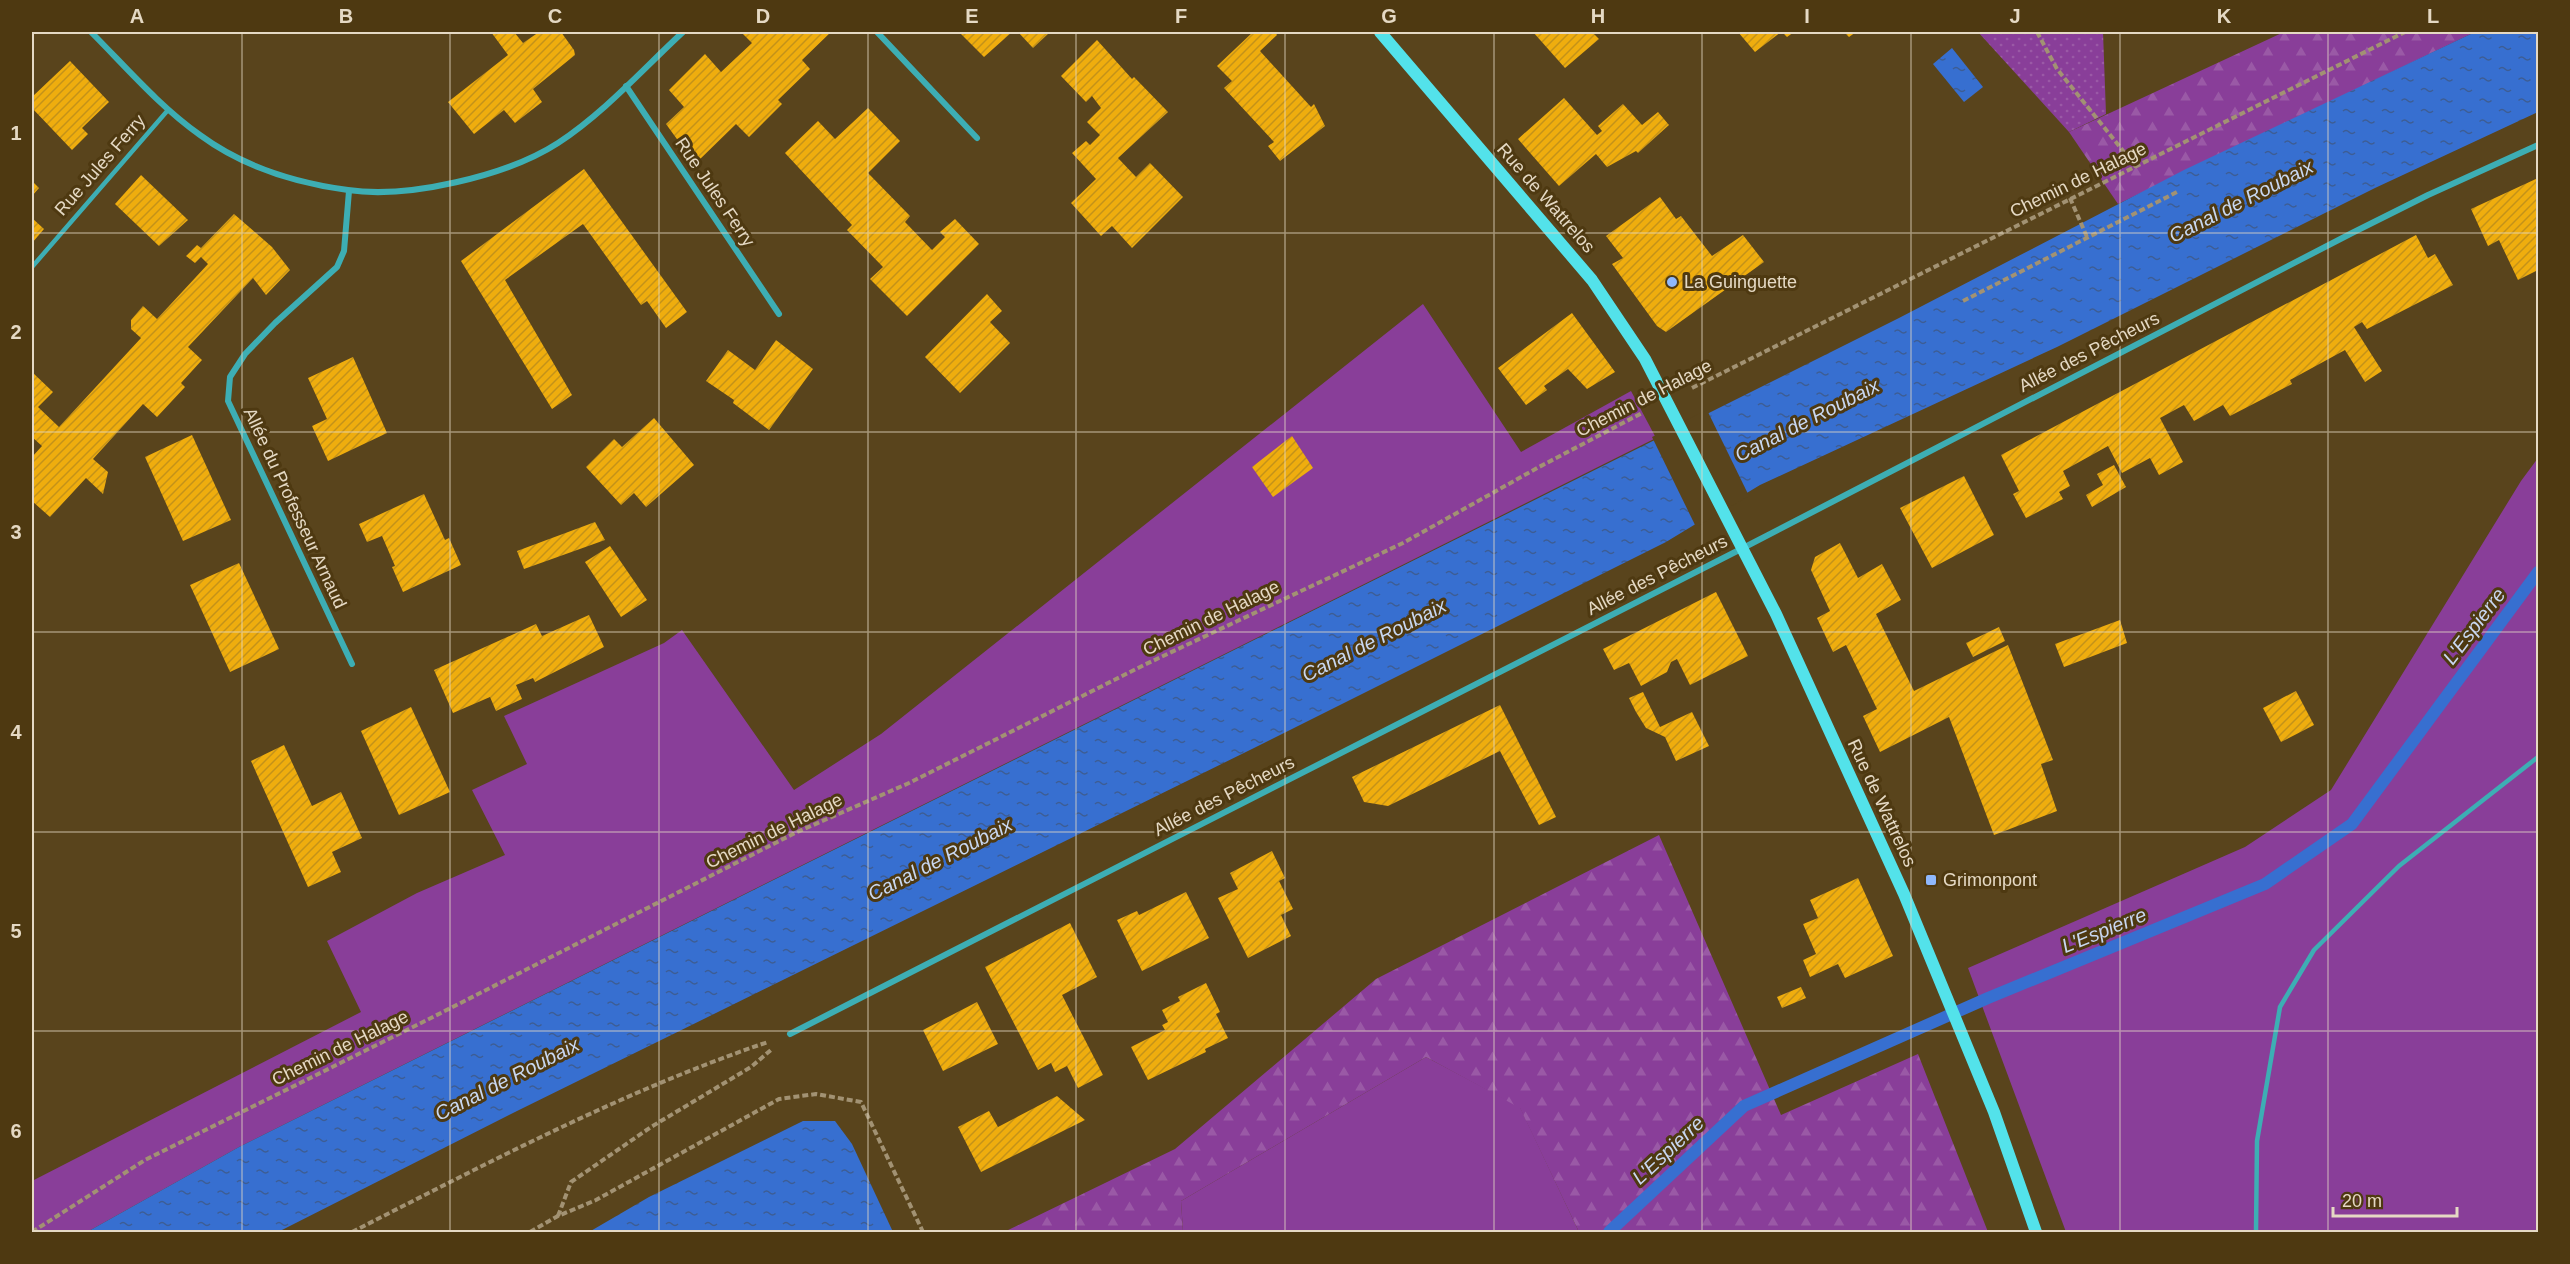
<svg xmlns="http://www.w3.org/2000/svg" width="2570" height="1264" viewBox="0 0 2570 1264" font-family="Helvetica,sans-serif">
	<defs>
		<pattern id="forest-firs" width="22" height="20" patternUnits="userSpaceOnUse" patternTransform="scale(1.5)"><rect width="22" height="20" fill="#893e99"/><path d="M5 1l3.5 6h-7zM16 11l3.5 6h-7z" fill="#9a59a6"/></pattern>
		<pattern id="park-dots" width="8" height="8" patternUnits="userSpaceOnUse" patternTransform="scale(1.5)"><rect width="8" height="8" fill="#893e99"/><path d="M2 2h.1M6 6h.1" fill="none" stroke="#9a59a6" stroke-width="1.8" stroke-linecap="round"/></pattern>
		<pattern id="water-ripples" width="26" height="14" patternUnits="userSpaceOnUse" patternTransform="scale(1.5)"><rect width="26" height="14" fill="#376fd0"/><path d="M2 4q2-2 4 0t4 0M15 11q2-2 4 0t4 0" fill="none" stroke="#3d5d94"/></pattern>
		<pattern id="building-hatch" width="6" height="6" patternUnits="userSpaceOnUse" patternTransform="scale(1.5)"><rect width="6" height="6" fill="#efad0e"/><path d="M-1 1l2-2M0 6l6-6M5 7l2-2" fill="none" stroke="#c49219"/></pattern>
	</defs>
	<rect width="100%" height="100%" fill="#59441c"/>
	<g fill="#893e99">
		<path d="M1423,304L1521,452L1631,391L1656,438L239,1147L87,1232H32V1181L361,1012L327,941L417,893L505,855L472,790L527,764L504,716L664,643L682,630L794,790L881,734Z"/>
		<path d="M2538,458V1232H2066L1968,968L2245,847L2331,790L2521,481Z"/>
		<path d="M1426,1057L1520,1107L1579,1232H1183L1181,1201Z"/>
	</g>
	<g fill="url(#forest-firs)">
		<path d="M2284,32H2475L2118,204L2069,132Z"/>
		<path d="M1659,835L1781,1115L1918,1054L1988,1232H1579L1520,1108L1426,1057L1181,1201L1183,1232H1004L1175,1149L1376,979Z"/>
	</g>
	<path fill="url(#park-dots)" d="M1978,32H2103L2106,114L2069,132Z"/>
	<g fill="url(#water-ripples)">
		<path d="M2475,32H2538V112L2375,188L2057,347L1760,485L1666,542L1254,748L517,1111L278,1232H87L239,1147L1899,318L2184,170Z"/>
		<path d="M1952,48L1983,87L1964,102L1933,64Z"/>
		<path d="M803,1121H835L852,1144L893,1232H589L649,1197Z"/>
	</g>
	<path fill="#59441c" d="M1707,410L1749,496L1696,527L1652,437Z"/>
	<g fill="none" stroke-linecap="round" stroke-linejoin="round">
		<path stroke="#376fd0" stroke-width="12" d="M1609,1232L1744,1106L1988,998L2265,884L2352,824L2538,572"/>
	</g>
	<g fill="url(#building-hatch)">
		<path d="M491,32H514L523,43L539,32H561L574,50L575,55L533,89L542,102L515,123L504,110L474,134L448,102L508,55Z"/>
		<path d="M741,32H831L802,60L810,69L778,100L782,104L749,137L736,124L695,164L666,124L684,107L669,90L705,54L721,72L752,43Z"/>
		<path d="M959,32H1012L984,57Z"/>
		<path d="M1018,32H1050L1033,48Z"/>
		<path d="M1253,32H1275L1277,35L1260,51L1311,107L1314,104L1325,126L1280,161L1268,146L1274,142L1224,88L1232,81L1217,66Z"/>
		<path d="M1533,32H1592L1599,39L1565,68Z"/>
		<path d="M1738,32H1781L1755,52Z"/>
		<path d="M1782,32H1794L1787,37Z"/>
		<path d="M1844,32H1856L1849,37Z"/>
		<path d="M1097,40L1132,79L1134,77L1168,112L1118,158L1136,177L1150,163L1183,197L1132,248L1112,226L1101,236L1071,203L1096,179L1072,153L1086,141L1090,145L1100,135L1087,122L1101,108L1092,96L1086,102L1061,76Z"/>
		<path d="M70,61L109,102L82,128L88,134L72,150L32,108V97Z"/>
		<path d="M1564,98L1597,135L1602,131L1598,126L1623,104L1642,125L1658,112L1669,125L1638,153L1636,151L1607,167L1596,154L1559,186L1518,139Z"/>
		<path d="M868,108L900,141L868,173L910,216L905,222L932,250L945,237L940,232L955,219L979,244L907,316L870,279L883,267L847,230L852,225L785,153L818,121L835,139Z"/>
		<path d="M584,169L687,312L666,328L647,301L641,305L583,224L505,280L572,395L552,409L461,261Z"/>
		<path d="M141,175L188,220L159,246L115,204Z"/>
		<path d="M2538,178V270L2518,280L2499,240L2488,246L2471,209Z"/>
		<path d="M32,181L39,188L32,196Z"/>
		<path d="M1660,197L1676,219L1681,216L1712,256L1743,235L1764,262L1666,332L1657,326L1612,264L1623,258L1606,236Z"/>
		<path d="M234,214L272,247L290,270L266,295L253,278L188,347L202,360L181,383L185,387L157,417L143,404L93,459L108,472L103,494L86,478L50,517L32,501V457L42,446L32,437V372L53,392L38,407L59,427L141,338L131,329V320L143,306L157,319L208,264L201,257L195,263L186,256L197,245L201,248Z"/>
		<path d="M32,218L44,229L32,243Z"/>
		<path d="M2416,235L2428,258L2435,254L2453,285L2367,329L2362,322L2354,327L2382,371L2365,382L2345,350L2290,380L2292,384L2230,416L2223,405L2194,421L2184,405L2160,418L2183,462L2159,475L2150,458L2122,473L2108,446L2063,471L2070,486L2059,492L2063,499L2026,518L2013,494L2019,491L2001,455Z"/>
		<path d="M987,294L1002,311L990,322L1010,343L960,393L925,357Z"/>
		<path d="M1572,313L1615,372L1587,389L1568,369L1544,386L1547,390L1526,405L1498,368Z"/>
		<path d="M776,340L813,369L769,430L733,403L734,400L706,381L728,350L755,370Z"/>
		<path d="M353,357L387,433L328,461L312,426L327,419L308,378Z"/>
		<path d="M654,418L694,465L646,507L634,493L621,505L586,467L614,439L622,447Z"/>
		<path d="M192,435L231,520L183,541L145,457Z"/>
		<path d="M1292,436L1313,468L1273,497L1252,467Z"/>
		<path d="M2114,465L2126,487L2092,507L2086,495L2103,485L2097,474Z"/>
		<path d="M1964,476L1994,535L1932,568L1900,508Z"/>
		<path d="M424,494L445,540L449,538L461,565L403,592L392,567L395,566L382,536L367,542L359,524Z"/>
		<path d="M595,522L605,540L524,569L517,551Z"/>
		<path d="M1840,543L1858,578L1882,564L1901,600L1876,614L1914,691L2008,645L2053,760L2041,764L2057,811L1994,835L1949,717L1880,752L1863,716L1877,709L1846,645L1833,652L1817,618L1830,611L1811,570L1815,557Z"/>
		<path d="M610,546L647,600L621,617L585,562Z"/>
		<path d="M239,563L279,649L230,672L190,585Z"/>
		<path d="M1716,592L1748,656L1690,685L1677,659L1671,662L1667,672L1641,686L1629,663L1614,670L1603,649Z"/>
		<path d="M589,615L604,647L535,682L533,678L516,685L522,699L496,711L490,697L453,713L434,670L536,624L542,636Z"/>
		<path d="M2120,620L2127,643L2064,667L2055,644Z"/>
		<path d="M1999,627L2005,641L1973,657L1966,643Z"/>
		<path d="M2296,691L2314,725L2281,742L2263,708Z"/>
		<path d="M1643,692L1660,727L1692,712L1709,746L1676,761L1665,737L1646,728L1636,712L1629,698Z"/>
		<path d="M1500,705L1556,817L1539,825L1500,751L1388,806L1364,802L1352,777Z"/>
		<path d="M411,707L450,792L399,815L361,731Z"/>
		<path d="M284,745L312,806L341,792L362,838L332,852L341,872L308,887L251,761Z"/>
		<path d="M1272,851L1285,878L1279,881L1293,909L1281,915L1291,936L1248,958L1218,898L1238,889L1230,873Z"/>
		<path d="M1858,878L1893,956L1845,978L1838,964L1810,977L1803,960L1816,954L1803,924L1818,918L1810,900Z"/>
		<path d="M1186,892L1209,938L1142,971L1117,920L1137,911L1139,915Z"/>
		<path d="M1070,923L1097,977L1062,995L1103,1075L1078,1088L1067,1066L1055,1072L1051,1063L1038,1070L985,967Z"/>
		<path d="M1206,983L1220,1012L1216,1014L1228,1038L1205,1049L1206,1052L1148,1080L1131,1047L1165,1030L1162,1025L1168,1022L1162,1010L1180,1001L1178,997Z"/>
		<path d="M1801,987L1806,998L1782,1008L1777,997Z"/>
		<path d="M977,1002L998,1044L943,1071L923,1030Z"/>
		<path d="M1057,1096L1085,1120L981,1172L958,1127L989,1111L998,1127Z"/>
	</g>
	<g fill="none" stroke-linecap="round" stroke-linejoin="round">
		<g stroke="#a29273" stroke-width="4" stroke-dasharray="6 3" stroke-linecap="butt">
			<path d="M2037,32L2057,69L2136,167"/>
			<path d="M2070,198L2087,237"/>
			<path d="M1963,301L2177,192"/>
			<path d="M1692,388L2405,32"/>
			<path d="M558,1216L571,1182L651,1127L751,1067L772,1049"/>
			<path d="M32,1232L145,1160L429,1019L795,833L909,783L1144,665L1403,543L1539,467L1642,413"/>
			<path d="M352,1232C488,1163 623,1091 768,1042"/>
			<path d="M530,1232L558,1216L596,1200L779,1099L816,1094L861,1102L923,1232"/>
		</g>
		<g stroke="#3daeb4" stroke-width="4.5">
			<path d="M32,267L168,110"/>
			<path d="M2256,1232L2257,1141L2280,1007L2314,950L2399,866L2538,757"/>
		</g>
		<g stroke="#3daeb4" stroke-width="6">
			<path d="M91,32C126,67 159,106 200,135C242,166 296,183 348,190C407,199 507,176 558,143C604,113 643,69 683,32"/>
			<path d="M877,32L977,138"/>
			<path d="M626,86L779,314"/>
			<path d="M349,191L344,251L337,267L275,323L245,354L230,377L228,401L352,664"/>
			<path d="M790,1034L1743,548L2352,233L2428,195L2538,145"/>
		</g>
		<path stroke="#53e2ea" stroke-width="12" d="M1380,32L1592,280L1645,359L1776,614L1904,894L1994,1112L2036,1232"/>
	</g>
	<path fill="none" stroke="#e5d9c4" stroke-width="1.5" stroke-opacity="0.55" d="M242,32V1232M450,32V1232M659,32V1232M868,32V1232M1076,32V1232M1285,32V1232M1494,32V1232M1702,32V1232M1911,32V1232M2120,32V1232M2328,32V1232M32,233H2538M32,432H2538M32,632H2538M32,832H2538M32,1031H2538"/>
	<g fill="#8fb8fd" stroke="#4e3911" stroke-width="2">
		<circle cx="1672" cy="282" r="6"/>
		<rect x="1925" y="874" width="12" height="12" rx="3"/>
	</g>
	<g text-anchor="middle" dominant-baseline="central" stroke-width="6" stroke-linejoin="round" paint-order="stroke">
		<g font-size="18" fill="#e5d9c4" stroke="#4e3911">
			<text transform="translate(100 165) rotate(-49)">Rue Jules Ferry</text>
			<text transform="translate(2078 180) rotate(-26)">Chemin de Halage</text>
			<text transform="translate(715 192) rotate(56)">Rue Jules Ferry</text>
			<text transform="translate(1546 198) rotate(49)">Rue de Wattrelos</text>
			<text transform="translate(2089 352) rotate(-27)">Allée des Pêcheurs</text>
			<text transform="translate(1644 398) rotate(-27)">Chemin de Halage</text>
			<text transform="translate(295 508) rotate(65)">Allée du Professeur Arnaud</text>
			<text transform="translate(1657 575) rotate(-27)">Allée des Pêcheurs</text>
			<text transform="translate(1211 618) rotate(-26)">Chemin de Halage</text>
			<text transform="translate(1224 796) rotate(-27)">Allée des Pêcheurs</text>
			<text transform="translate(1882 803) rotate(65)">Rue de Wattrelos</text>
			<text transform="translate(774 831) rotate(-26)">Chemin de Halage</text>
			<text transform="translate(340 1048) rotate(-26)">Chemin de Halage</text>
		</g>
		<g font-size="18" fill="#e5d9c4" stroke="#4e3911" text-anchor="start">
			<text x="1684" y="282">La Guinguette</text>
			<text x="1943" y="880">Grimonpont</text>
		</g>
		<g font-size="20" font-style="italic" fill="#c8d7f0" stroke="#4e3911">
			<text transform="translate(2241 201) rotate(-27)">Canal de Roubaix</text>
			<text transform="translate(1807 420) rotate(-27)">Canal de Roubaix</text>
			<text transform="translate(2474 626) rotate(-53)">L'Espierre</text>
			<text transform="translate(1374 640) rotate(-27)">Canal de Roubaix</text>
			<text transform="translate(940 859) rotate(-27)">Canal de Roubaix</text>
			<text transform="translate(2104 930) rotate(-22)">L'Espierre</text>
			<text transform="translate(507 1079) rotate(-27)">Canal de Roubaix</text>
			<text transform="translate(1668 1150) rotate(-43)">L'Espierre</text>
		</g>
	</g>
	<rect width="2570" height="1264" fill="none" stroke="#4e3911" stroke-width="66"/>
	<path d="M2333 1207v9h124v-9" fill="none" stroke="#e5d9c4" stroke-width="3"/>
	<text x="2342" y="1207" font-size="18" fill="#e5d9c4" stroke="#4e3911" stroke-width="4.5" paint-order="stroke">20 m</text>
	<rect x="33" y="33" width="2504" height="1198" fill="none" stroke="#e5d9c4" stroke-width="2"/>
	<g font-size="20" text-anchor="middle" font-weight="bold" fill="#e5d9c4">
		<text x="137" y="23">A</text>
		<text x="346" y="23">B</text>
		<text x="555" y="23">C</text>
		<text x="763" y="23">D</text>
		<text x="972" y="23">E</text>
		<text x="1181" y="23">F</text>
		<text x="1389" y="23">G</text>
		<text x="1598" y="23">H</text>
		<text x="1807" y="23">I</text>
		<text x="2015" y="23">J</text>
		<text x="2224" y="23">K</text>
		<text x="2433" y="23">L</text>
		<text x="16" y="140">1</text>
		<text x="16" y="339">2</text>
		<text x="16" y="539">3</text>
		<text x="16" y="739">4</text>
		<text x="16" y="938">5</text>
		<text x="16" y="1138">6</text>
	</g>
</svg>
